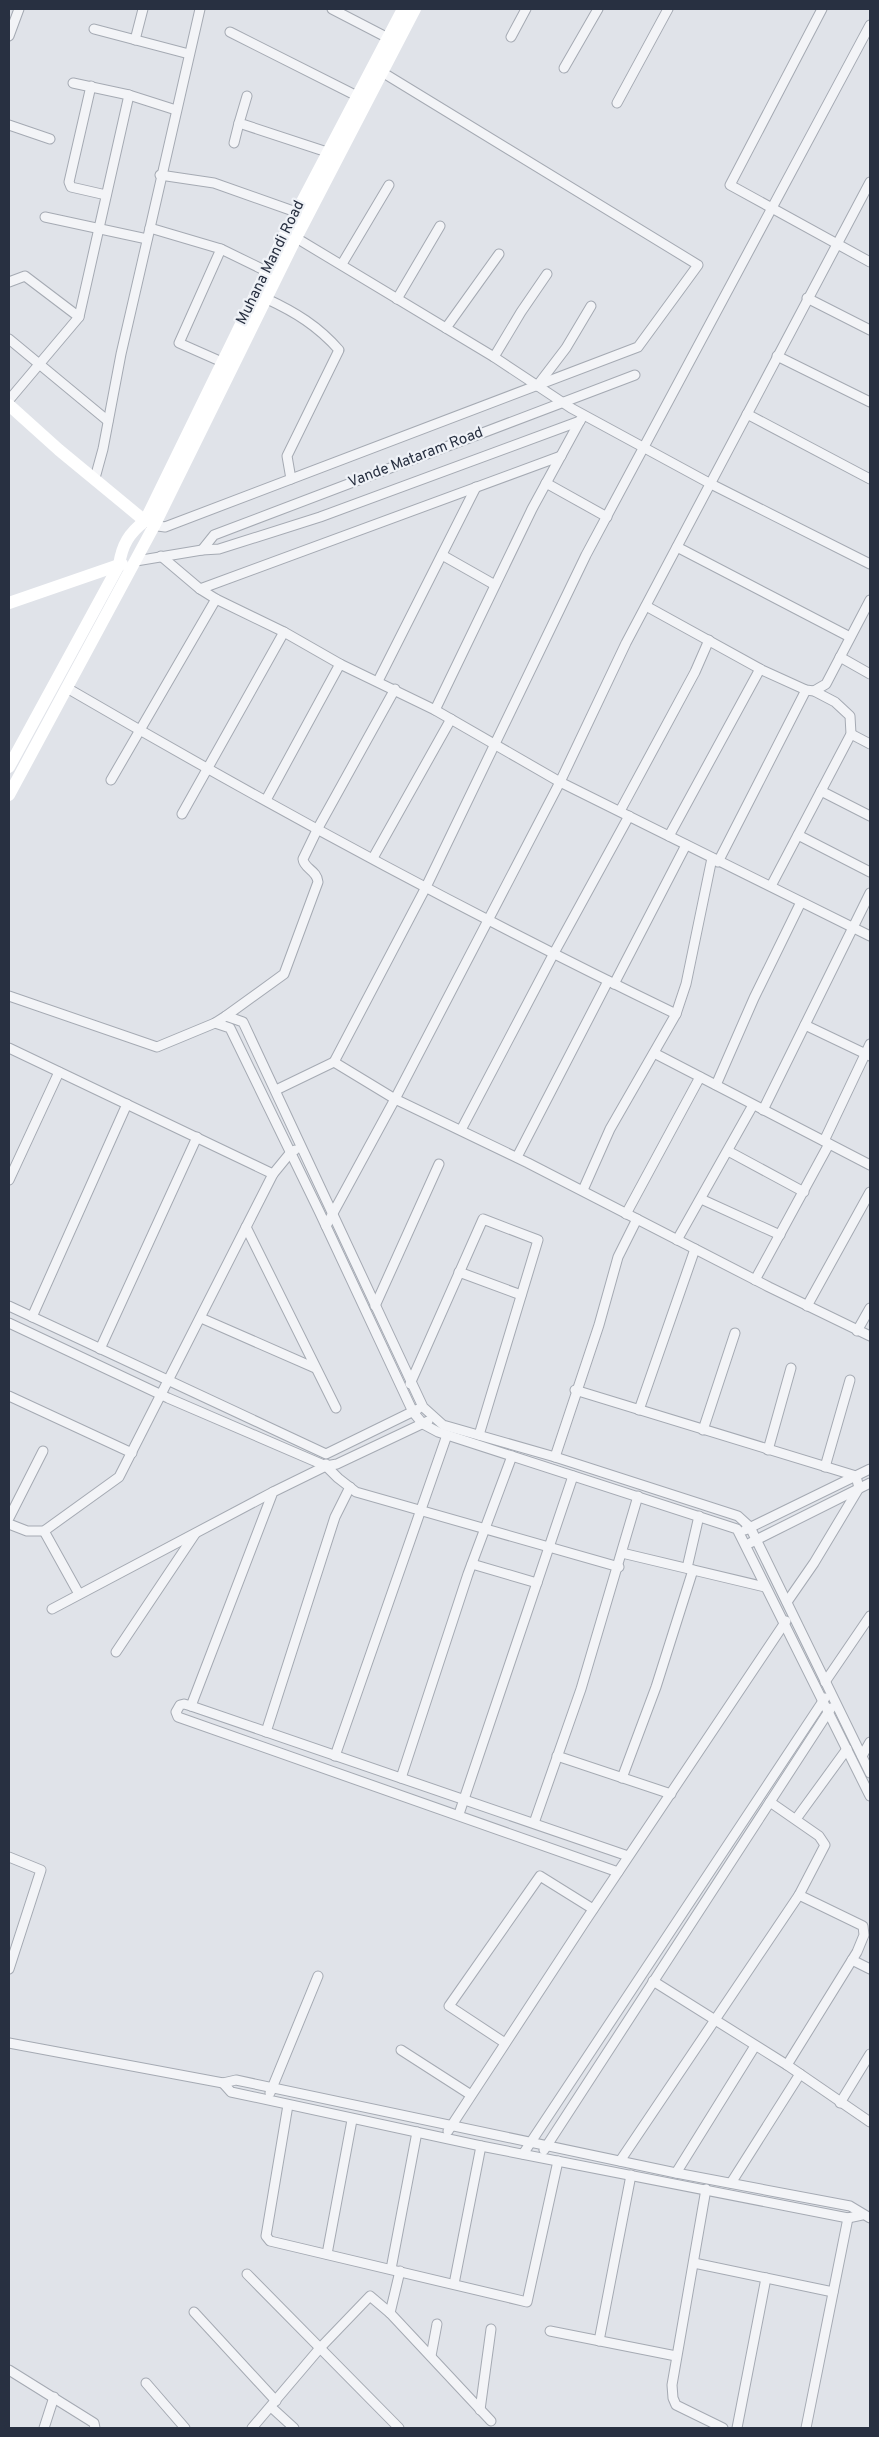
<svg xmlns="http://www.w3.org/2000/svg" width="879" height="2437" viewBox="0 0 879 2437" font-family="Overpass,sans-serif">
	<rect width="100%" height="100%" fill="#e0e3e9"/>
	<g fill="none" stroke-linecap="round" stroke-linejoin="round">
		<g stroke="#a5aab3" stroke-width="11">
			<g id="street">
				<path d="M200,9L150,228L221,249L266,271"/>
				<path d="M332,9L388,38"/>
				<path d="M822,9L730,185L870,262"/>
				<path d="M870,25L586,555L426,887L334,1062L395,1099L528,1163L769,1287L870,1336"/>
				<path d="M94,29L189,54"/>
				<path d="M230,32L357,96"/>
				<path d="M9,36L19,9"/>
				<path d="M511,37L526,9"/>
				<path d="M135,40L143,9"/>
				<path d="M564,68L598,9"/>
				<path d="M73,83L129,95L176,110"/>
				<path d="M91,86L69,182L71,187L106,195"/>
				<path d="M247,96L239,123L327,152"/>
				<path d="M617,103L668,9"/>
				<path d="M9,125L50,139"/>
				<path d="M234,143L239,123"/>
				<path d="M160,175L214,183L296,212"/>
				<path d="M45,217L147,239"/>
				<path d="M293,236L494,357L571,408L711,484L870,564"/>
				<path d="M221,249L179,343L222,362"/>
				<path d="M342,264L389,185"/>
				<path d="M9,282L25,276L79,317"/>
				<path d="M807,298L870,330"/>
				<path d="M267,299C295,312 318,326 339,350L287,456L291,479"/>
				<path d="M397,299L440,226"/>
				<path d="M446,328L499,254"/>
				<path d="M9,339L108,421"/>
				<path d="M777,356L870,402"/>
				<path d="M494,357L521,312L547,274"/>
				<path d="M537,386L566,348L591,306"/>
				<path d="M9,400L79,317L129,95"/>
				<path d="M747,414L870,479"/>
				<path d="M95,478L103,449L121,354L150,228"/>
				<path d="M546,483L607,517"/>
				<path d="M151,525L165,527L638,347L698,265L377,69"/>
				<path d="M677,547L850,637"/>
				<path d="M202,550L214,535L635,375"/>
				<path d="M442,555L495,585"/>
				<path d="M161,556L200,589L216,599L284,632L340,664L435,710L560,782L870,936"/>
				<path d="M136,561L202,550L219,549L320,517L580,421"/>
				<path d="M200,589L561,456"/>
				<path d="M646,606L762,670L806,690L814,691L835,702L850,716L851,734L771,886"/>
				<path d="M840,657L870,674"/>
				<path d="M378,681L476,487"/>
				<path d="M67,688C266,804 469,914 676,1014"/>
				<path d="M814,691L826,684L870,600"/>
				<path d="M435,710L532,509L581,419"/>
				<path d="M851,734L870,744"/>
				<path d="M111,780L216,599"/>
				<path d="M821,791L870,816"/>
				<path d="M266,800L340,664"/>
				<path d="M620,811L695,672L709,640"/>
				<path d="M182,814L284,632"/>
				<path d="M798,835L870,872"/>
				<path d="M669,836L760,669"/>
				<path d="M373,858L451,719"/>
				<path d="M718,862L806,690"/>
				<path d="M614,984L686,845"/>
				<path d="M9,996L157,1047L215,1023L226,1016L243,1022L423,1407L443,1425L555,1457L738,1516L750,1527L870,1773"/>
				<path d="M226,1016L284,974L318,882C317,870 304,869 303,859L318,828L395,689"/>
				<path d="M215,1023L230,1028L319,1211L413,1412L423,1424L438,1432L737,1529L870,1796"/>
				<path d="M805,1025L870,1056"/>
				<path d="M9,1048L273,1174"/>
				<path d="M654,1053L870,1165"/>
				<path d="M716,1085L754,998L801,902"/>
				<path d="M276,1090L334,1062"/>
				<path d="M763,1110L870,893"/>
				<path d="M461,1130L554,953L629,816"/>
				<path d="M824,1141L870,1044"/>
				<path d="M728,1151L804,1192"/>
				<path d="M517,1157L608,981"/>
				<path d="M9,1180L59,1072"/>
				<path d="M583,1190L610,1129L676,1014L686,984L712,858"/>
				<path d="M701,1199L780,1235"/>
				<path d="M626,1214L700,1077"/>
				<path d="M326,1226L395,1099L560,782L626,643L870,182"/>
				<path d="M246,1227L336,1408"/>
				<path d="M677,1240L753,1105"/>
				<path d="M459,1272L521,1295"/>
				<path d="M755,1280L829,1144"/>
				<path d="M9,1306L326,1454L418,1409"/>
				<path d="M375,1306L439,1164"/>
				<path d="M807,1306L870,1192"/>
				<path d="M32,1317L127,1104"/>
				<path d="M201,1318L315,1368"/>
				<path d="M9,1323L168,1398L326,1466L337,1464L428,1421"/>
				<path d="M857,1331L870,1308"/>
				<path d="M100,1349L197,1137"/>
				<path d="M410,1384L483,1219L538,1240L479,1435"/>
				<path d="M575,1390L856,1476L859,1488L814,1563L787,1602"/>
				<path d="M9,1396L132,1453"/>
				<path d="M639,1410L695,1249"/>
				<path d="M703,1430L735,1333"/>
				<path d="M768,1450L791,1368"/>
				<path d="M555,1457L599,1325L618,1257L637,1219"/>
				<path d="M326,1466L338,1478L356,1492L619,1567"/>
				<path d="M825,1467L850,1380"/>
				<path d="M9,1518L43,1451"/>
				<path d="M9,1524L27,1531H44L119,1477L273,1174L291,1152L295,1150"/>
				<path d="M745,1530L870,1469"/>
				<path d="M44,1531L79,1594"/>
				<path d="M750,1543L870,1483"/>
				<path d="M622,1553L765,1587"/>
				<path d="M472,1564L537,1583"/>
				<path d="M687,1568L699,1516"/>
				<path d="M52,1609L273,1492"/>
				<path d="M116,1652L195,1534"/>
				<path d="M825,1682L870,1616"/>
				<path d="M191,1706L273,1492L326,1466V1464"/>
				<path d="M266,1732L335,1517L350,1487"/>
				<path d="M335,1756L447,1435"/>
				<path d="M557,1756L671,1794"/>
				<path d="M862,1756L870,1742"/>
				<path d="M401,1778L468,1574L512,1456"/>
				<path d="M622,1778L656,1687L693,1570"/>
				<path d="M770,1802L819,1836L825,1845L799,1895L863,1926L864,1935L857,1952L787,2065"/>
				<path d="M459,1814L573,1476"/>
				<path d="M796,1819L847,1749"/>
				<path d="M534,1823L581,1689L638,1496"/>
				<path d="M9,1857L41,1870L9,1969"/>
				<path d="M618,1872L178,1717L176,1712L180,1705L184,1704L191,1706L628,1856"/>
				<path d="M852,1960L870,1969"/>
				<path d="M653,1981L787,2065L870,2122"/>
				<path d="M9,2043L223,2083L236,2080L676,2173L850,2206L870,2218"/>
				<path d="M505,2043L449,2006L540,1876L593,1909"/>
				<path d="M401,2050L471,2095"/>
				<path d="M223,2083L231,2092L481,2146L848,2218L862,2215"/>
				<path d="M270,2093L318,1976"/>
				<path d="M840,2103L870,2054"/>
				<path d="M288,2105L266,2236L270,2241L527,2302L558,2161"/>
				<path d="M448,2131L584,1923L786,1621"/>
				<path d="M544,2150L831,1708"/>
				<path d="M523,2154L825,1698"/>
				<path d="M620,2161L799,1895"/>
				<path d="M676,2173L755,2046"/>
				<path d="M731,2183L800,2074"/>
				<path d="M706,2189L672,2385L673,2398L676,2405L723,2428"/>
				<path d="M327,2254L352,2120"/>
				<path d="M694,2263L833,2292"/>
				<path d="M391,2269L417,2132"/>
				<path d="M247,2274L399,2428"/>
				<path d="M454,2284L481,2146"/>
				<path d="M194,2312L276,2401"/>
				<path d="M390,2313L491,2421"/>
				<path d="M550,2331L676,2356"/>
				<path d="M599,2341L631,2175"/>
				<path d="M431,2356L437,2324"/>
				<path d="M9,2370L94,2423L95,2428"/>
				<path d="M146,2383L185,2428"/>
				<path d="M271,2407L294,2428"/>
				<path d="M480,2410L491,2329"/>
				<path d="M44,2428L54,2397"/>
				<path d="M252,2428L320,2348L370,2296L390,2313L400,2271"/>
				<path d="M737,2428L766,2278"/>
				<path d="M806,2428L848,2218"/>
			</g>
		</g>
		<use href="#street" stroke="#f3f4f7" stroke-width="9"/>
		<g stroke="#fff" stroke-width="12">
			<path d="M9,405L59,450L145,521"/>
			<path d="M9,603L122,564"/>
			<path d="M9,767L119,565C122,545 129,533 145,521L282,240L403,9"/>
			<path d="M9,795L154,526L296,238L415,9"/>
		</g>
	</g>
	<g text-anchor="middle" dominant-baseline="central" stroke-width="4.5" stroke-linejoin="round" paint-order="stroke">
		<g font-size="15" fill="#283041" stroke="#eff2f7">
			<text transform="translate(271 263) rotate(-64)">Muhana Mandi Road</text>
			<text transform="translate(416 458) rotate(-21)">Vande Mataram Road</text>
		</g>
	</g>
	<rect width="879" height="2437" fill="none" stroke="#283041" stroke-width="20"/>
</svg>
